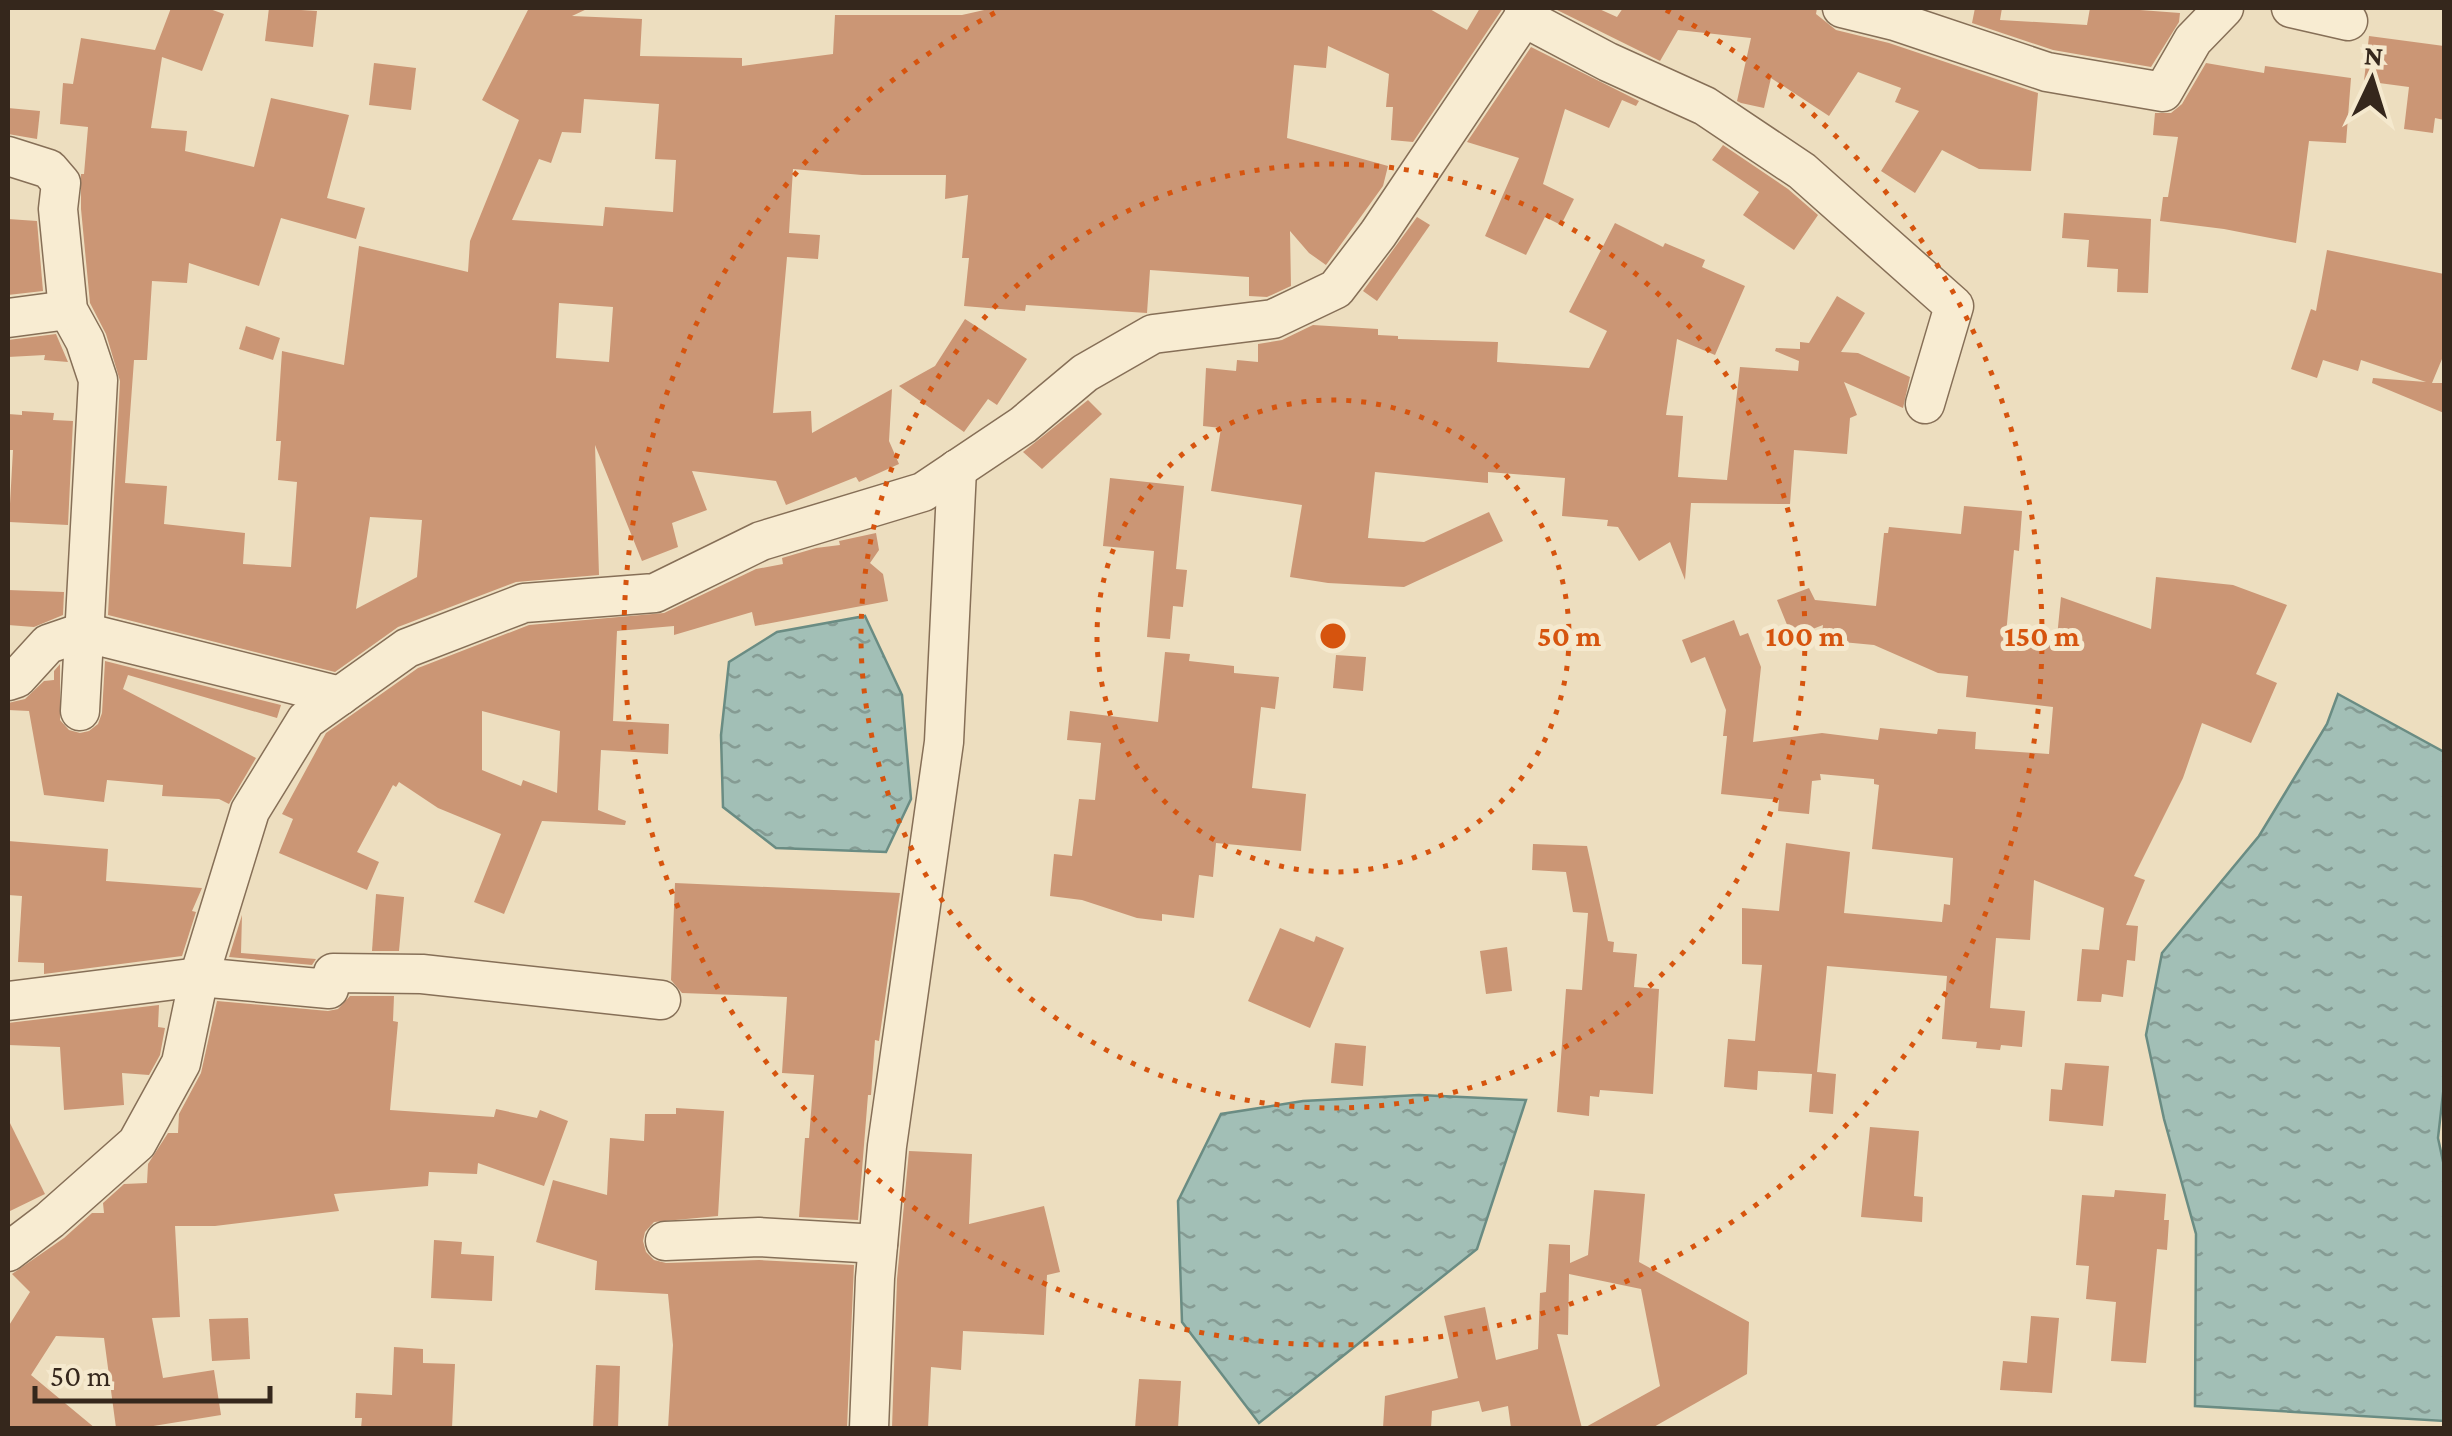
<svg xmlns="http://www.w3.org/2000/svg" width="2452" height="1436" viewBox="0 0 2452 1436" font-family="'Crimson Pro',serif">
	<defs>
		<pattern id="water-ripples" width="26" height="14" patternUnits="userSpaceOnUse" patternTransform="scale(2.5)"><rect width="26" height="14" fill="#a2bfb6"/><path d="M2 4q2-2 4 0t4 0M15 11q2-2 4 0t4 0" fill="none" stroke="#859b93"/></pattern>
	</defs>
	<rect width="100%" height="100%" fill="#eddebf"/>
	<g fill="url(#water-ripples)" stroke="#6a8c83" stroke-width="2.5">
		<path d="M865,616L902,695L911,799L886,852L776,848L723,807L721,735L729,662L777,632Z"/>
		<path d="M2338,694L2444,752V1085L2438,1138L2444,1166V1421L2195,1406L2196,1234L2164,1119L2146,1035L2162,953L2259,836L2327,724Z"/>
		<path d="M1419,1095L1526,1100L1477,1249L1259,1423L1182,1322L1178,1201L1221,1114L1303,1101Z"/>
	</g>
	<g fill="#cb9675" fill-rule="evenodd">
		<path d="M171,8H207L224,14L202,71L162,57L151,128L187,131L185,151L254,167L271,98L349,115L327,198L365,208L356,239L281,218L259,286L189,263L187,283L152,281L147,360H134L125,483L167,486L164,524L245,533L243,564L291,567L297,482L278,480L281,441H276L282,351L344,365L359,246L468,272L470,241L519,120L482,100L529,8H589L572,16L642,19L640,56L742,58V66L833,54L835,15H962L993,8H1428L1467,30L1480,8H1503L1413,142L1391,140L1393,107H1386L1389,74L1328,46L1326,68L1294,65L1287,138L1388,166L1383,186L1326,265L1309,253L1290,231L1291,286L1267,297L1249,296V277L1150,270L1147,313L1026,305L1025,311L964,306L969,258H962L968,195L945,199L946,175H862L793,169L789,233L820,235L818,259L787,257L773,413L811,411L812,433L892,389L889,441L899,464L859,482L856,477L786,505L776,481L692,471L707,510L672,523L678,547L642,561L595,445L599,575L516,582L398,627L335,672L108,615L120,381L106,334L90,303L81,209V174H84L88,127L60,124L63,83L73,84L81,38L155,50ZM584,99L659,104L655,159L676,160L673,212L605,207L603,226L512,220L539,159L551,163L562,132L581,133ZM559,303L613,307L609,362L556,358ZM370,517L422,520L417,577L356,609Z"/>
		<path d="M269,8L317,11L313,47L265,41Z"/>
		<path d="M1553,8H1597L1617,17L1623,8H1817L1816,14L1836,30L1889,43L2038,93L2031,171L1979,169L1942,150L1915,193L1881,171L1919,111L1895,102L1901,88L1858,72L1829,116L1771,78L1764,108L1741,103L1737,101L1751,38L1678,30L1660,61Z"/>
		<path d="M1975,8H2002L2000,20L2087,25L2090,8H2141L2140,10L2180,13L2179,22L2151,67L2053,50L1972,23Z"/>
		<path d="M2369,36L2444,46V120L2435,118L2433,133L2404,129L2409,87L2364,81Z"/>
		<path d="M1531,47L1639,101L1636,106L1622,100L1609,128L1565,109L1543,184L1574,199L1561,225L1545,217L1526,255L1485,236L1519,158L1467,142Z"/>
		<path d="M374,63L416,68L411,110L369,105Z"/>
		<path d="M2206,63L2264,73L2265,66L2351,78L2346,143L2309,141L2296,243L2224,229L2160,221L2163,197H2168L2178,137L2153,135L2155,113H2171L2182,104Z"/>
		<path d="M8,108L40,111L37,139L8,134Z"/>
		<path d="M1723,145L1788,189L1818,215L1794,250L1743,215L1759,192L1712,160Z"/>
		<path d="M2064,213L2151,219L2148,293L2117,292L2118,269L2087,267L2089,240L2062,238Z"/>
		<path d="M1417,217L1430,225L1377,301L1363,291Z"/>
		<path d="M8,219L37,221L43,291L8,295Z"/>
		<path d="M1615,223L1663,247L1665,243L1705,260L1702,267L1745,286L1715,355L1677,339L1666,415L1683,416L1678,477L1727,480L1740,367L1798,371L1799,361L1775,351L1776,348L1800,349V342L1809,343L1837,296L1865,313L1841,352L1858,353L1910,377L1903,408L1844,382L1857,415L1850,418L1847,454L1794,450L1790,504L1691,503L1685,580L1670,542L1639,561L1618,527L1607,526L1608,520L1562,516L1565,478L1488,472V483L1375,472L1368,538L1424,542L1489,512L1503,541L1404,587L1328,583L1290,577L1302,505L1211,491L1221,428L1203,426L1206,368L1236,371L1237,360L1258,362V344L1282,340L1313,325L1378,329V335L1398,336V339L1498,342L1497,362L1589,368L1607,331L1569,312Z"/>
		<path d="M2327,250L2444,274L2442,359L2432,383H2444V413L2372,383L2373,378L2426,382L2361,360L2358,371L2323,360L2317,378L2291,369L2311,309L2316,311Z"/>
		<path d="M965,319L1027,359L997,405L988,399L964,432L899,386L935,366Z"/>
		<path d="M246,326L280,338L273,360L239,349Z"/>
		<path d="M56,334L68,362L44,360L45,355L8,357V340Z"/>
		<path d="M1088,400L1102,414L1042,469L1023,452Z"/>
		<path d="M22,411L54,413L53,420L73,421L68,525L9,522L13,450H8V414L22,415Z"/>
		<path d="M1110,478L1184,486L1176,569L1187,570L1183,607L1173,606L1170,639L1147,637L1154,551L1103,546Z"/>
		<path d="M1964,506L2022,511L2019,551L2014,550L2006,634L2057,637L2061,597L2151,629L2156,577L2233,585L2287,605L2256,674L2277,683L2251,743L2202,723L2183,778L2134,876L2145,880L2126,925L2138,926L2135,961L2127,960L2123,997L2102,994L2101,1002L2077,1001L2082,949L2099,950L2104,908L2034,880L2030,940L1996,938L1990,1008L2025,1011L2022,1047L2001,1045L2000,1050L1976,1048L1977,1042L1942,1039L1947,976L1827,966L1817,1072L1836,1074L1833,1114L1809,1112L1812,1074L1758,1071L1757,1090L1724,1087L1728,1039L1755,1041L1762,965L1742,964V908L1779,911L1786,843L1850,852L1844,913L1942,922L1944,904L1950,905L1953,858L1872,849L1879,785L1874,784V779L1820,774L1821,780L1812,781L1809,814L1778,811L1779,800L1721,794L1727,736H1723L1726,710L1705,657L1691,663L1682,640L1734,620L1740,636L1748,633L1761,667L1753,742L1822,733L1878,740L1880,728L1937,734L1938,729L1976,732L1975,749L2049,754L2053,707L1966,697L1968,676L1938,673L1874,645L1821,640L1823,625L1792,637L1777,600L1809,588L1815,600L1876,606L1884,533H1888L1889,527L1961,534Z"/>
		<path d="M876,533L879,550L870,563L883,574L888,601L755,626L752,612L674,635V626L617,631L613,721L669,724L668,754L601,750L598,810L626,821L625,825L542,821L504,914L474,902L501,834L438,808L399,782L396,787L393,785L357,852L379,862L367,890L279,853L293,819L282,814L326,733L418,668L529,625L664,613L756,569L783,564L782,558L816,548L840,545L839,541ZM482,711L560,731L557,793L523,780L521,786L482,770Z"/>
		<path d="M8,590L64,592L63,615L34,627L8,625Z"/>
		<path d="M1165,652L1190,654L1189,661L1234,666V673L1279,677L1275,709L1261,707L1252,788L1306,794L1301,851L1216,843L1213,877L1199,875L1194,918L1162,914V921L1137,918L1082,900L1050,896L1054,854L1072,856L1079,799L1095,800L1101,743L1067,740L1070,711L1158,722Z"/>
		<path d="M1336,655L1366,657L1363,691L1333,688Z"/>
		<path d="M105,661L281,705L277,718L128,675L123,689L256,758L229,804L219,799L162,796L163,785L107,780L104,802L44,795L29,711L8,710V703L25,699L44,681L54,680V671L60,664V720L69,730L80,733L89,731L98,724L102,713Z"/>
		<path d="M8,841L108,849L106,881L202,888L192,911L196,912L182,956L44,974V963L18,962L22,896L8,895Z"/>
		<path d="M1533,844L1587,846L1608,941L1614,942L1613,952L1637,954L1634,987L1659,989L1653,1094L1600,1090L1599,1097L1590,1096L1589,1116L1557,1112L1566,989L1582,990L1588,913L1573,912L1566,872L1532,870Z"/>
		<path d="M675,883L900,893L879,1041L875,1040L871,1095H868L858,1220L799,1217L805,1138H809L814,1075L782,1073L787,997L682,993L671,980Z"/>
		<path d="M376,894L404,897L399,951H372Z"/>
		<path d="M242,915L241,953L316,959L312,965L229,957Z"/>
		<path d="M1280,928L1314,942L1316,936L1344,948L1310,1028L1248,1001Z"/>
		<path d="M1507,947L1512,991L1486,994L1480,951Z"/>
		<path d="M350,996H394L393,1021L398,1022L390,1110L494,1117L496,1109L537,1118L540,1110L568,1121L544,1186L478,1163L477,1174L429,1172L428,1186L334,1194L339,1211L215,1226H175L180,1317L152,1318L163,1378L214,1370L221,1415L141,1428H116L104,1338L56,1336L31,1375L95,1428H8V1327L30,1292L12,1274L64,1238L92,1213H104L103,1203L124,1184L147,1183L148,1164L168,1133H178L179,1114L201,1073L217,1001L328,1011L338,1009Z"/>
		<path d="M159,1005L158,1027L165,1028L160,1055L149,1075L122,1073L124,1105L64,1110L60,1047L8,1045V1023Z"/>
		<path d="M1335,1043L1366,1046L1363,1086L1331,1083Z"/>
		<path d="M2065,1063L2109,1066L2103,1126L2049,1121L2051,1089L2062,1090Z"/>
		<path d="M676,1108L724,1111L718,1216L654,1222L645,1232L643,1241L646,1252L654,1260L666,1263L759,1260L854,1265L847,1428H668L673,1345L668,1294L595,1290L597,1261L536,1242L553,1180L607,1195L610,1138L644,1141L645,1114H676Z"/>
		<path d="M8,1119L45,1194L8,1212Z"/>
		<path d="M1870,1127L1919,1131L1914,1196L1923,1197L1922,1222L1861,1217Z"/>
		<path d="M909,1151L972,1154L969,1224L1044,1206L1060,1272L1047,1275L1044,1335L963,1331L961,1370L931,1367L928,1428H892L897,1279Z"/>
		<path d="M1594,1190L1645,1194L1639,1262L1749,1322L1747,1374L1652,1428H1584L1660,1386L1641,1289L1569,1274L1568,1335L1557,1334L1582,1428H1511L1508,1406L1482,1412L1479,1401L1432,1411L1431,1428H1383L1385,1396L1458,1378L1444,1316L1485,1307L1496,1360L1538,1349L1540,1293L1546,1292L1549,1244L1570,1245V1263L1588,1255Z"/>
		<path d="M2115,1190L2166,1194L2164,1220H2169L2167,1250L2157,1249L2146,1363L2111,1361L2116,1302L2086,1299L2089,1266L2076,1265L2082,1195L2114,1197Z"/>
		<path d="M434,1240L462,1242L461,1254L494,1256L492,1301L431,1298Z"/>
		<path d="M2031,1316L2059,1318L2052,1393L2000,1390L2003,1361L2027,1363Z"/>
		<path d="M248,1318L250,1359L212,1361L209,1319Z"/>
		<path d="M394,1347L423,1349V1363L455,1364L452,1428H361L362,1418H355L356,1393L392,1395Z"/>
		<path d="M596,1365L620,1366L618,1428H593Z"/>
		<path d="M1139,1379L1181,1381L1178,1428H1135Z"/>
	</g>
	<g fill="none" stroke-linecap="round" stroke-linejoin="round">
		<g stroke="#866f57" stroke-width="41">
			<g id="minor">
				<path d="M1842,8L1895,21L2047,72L2163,92L2193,40L2224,8"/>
				<path d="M2291,8L2348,21"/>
				<path d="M1523,17L1608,62L1705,106L1802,171L1954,306L1925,404"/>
				<path d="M8,156L49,169L61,183L58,209L68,310L85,341L98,380L80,711"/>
				<path d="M8,318L68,310"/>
				<path d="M8,681L17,678L48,644L83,632L340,696"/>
				<path d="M8,1001L199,977L329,989L333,973L422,974L661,1000"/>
				<path d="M665,1241L759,1237L878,1244"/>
				<path d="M8,1252L50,1220L137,1143L181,1063L199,977L250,811L306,720L407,648L524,603L655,593L761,541L923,492L1023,425L1085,373L1153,334L1273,319L1336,289L1378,234L1530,8"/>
				<path d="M869,1428L875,1278L887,1146L944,742L957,469"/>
			</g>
		</g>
		<use href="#minor" stroke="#f8ecd2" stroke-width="38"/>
	</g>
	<g fill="none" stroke="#d6540e" stroke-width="5" stroke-dasharray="5 10">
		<circle cx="1333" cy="636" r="236"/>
		<circle cx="1333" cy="636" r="472"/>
		<path d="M1666 10A709 709 0 1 1 1000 10"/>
	</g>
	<circle cx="1333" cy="636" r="15" fill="#d6540e" stroke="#f5e9ce" stroke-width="5"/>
	<g font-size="30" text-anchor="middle" font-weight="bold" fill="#d6540e" stroke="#f5e9ce" stroke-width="10" stroke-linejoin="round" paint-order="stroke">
		<text x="1569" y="646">50 m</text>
		<text x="1805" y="646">100 m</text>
		<text x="2042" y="646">150 m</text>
	</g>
	<rect width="2452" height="1436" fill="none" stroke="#35271c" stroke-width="20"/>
	<g transform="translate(2372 80) rotate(4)" stroke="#f5e9ce" stroke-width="8" paint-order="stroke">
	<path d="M0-8L18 38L0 25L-18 38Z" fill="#35271c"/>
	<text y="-15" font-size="28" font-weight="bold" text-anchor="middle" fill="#35271c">N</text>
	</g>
	<path d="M35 1386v15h235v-15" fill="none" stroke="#35271c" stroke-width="5"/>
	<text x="50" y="1386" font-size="30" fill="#35271c" stroke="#f5e9ce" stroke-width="8" paint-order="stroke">50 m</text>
</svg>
